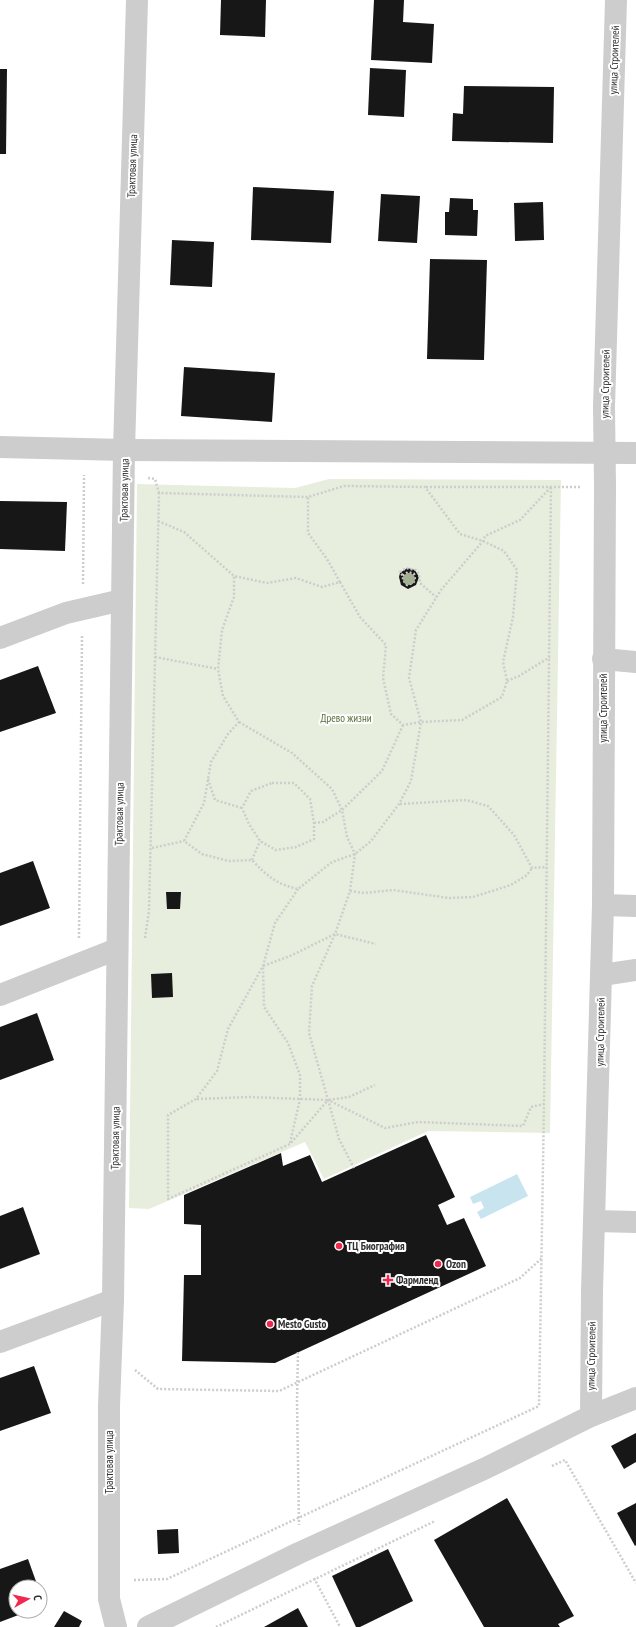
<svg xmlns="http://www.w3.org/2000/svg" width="636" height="1627" viewBox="0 0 636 1627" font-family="'PT Sans Narrow',sans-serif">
	<rect width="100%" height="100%" fill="#fff"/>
	<path fill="#e8eedd" d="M329,479L561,480L550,1133L428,1131L324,1179L305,1142L149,1209L129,1208L137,484L295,488Z"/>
	<path fill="#c8e4ef" d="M517,1174L528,1196L481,1219L477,1212L484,1208L481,1201L473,1204L470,1197Z"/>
	<g fill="#171717">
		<path d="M221,0H266L265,37L220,35Z"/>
		<path d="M374,0H404L403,22L434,24L432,63L371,60Z"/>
		<path d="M370,68L406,70L404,117L368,115Z"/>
		<path d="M0,69H7L6,154H0Z"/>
		<path d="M464,86L554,87L553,143L452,141L453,113L463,114Z"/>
		<path d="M253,187L334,191L331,243L251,240Z"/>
		<path d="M381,194L420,196L417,243L378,241Z"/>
		<path d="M450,198L473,199V210H478L477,236L445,235V212H449Z"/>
		<path d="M543,202L544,240L515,241L514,203Z"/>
		<path d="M172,240L214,242L212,287L170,285Z"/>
		<path d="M430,259L487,260L484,360L427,359Z"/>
		<path d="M184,367L275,373L272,422L181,416Z"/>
		<path d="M0,501L67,502L65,551L0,549Z"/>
		<path d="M407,568L415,570L419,577L416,585L408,589L401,585L399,577L400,573Z"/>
		<path d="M38,666L56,713L0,732V680Z"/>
		<path d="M33,861L50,908L0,926V873Z"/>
		<path d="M166,892H181L180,909H167Z"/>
		<path d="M172,973L173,997L152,998L151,974Z"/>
		<path d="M37,1013L54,1060L0,1080V1027Z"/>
		<path d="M426,1135L455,1197L438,1205L447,1225L464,1218L486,1266L275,1363L182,1361L184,1275H201V1225L184,1224V1195L281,1153L283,1166L310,1155L322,1182Z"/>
		<path d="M23,1207L40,1254L0,1269V1216Z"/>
		<path d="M34,1366L51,1413L0,1431V1378Z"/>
		<path d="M636,1433V1462L624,1469L611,1446Z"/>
		<path d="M507,1498L574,1616L558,1624L560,1627H484L434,1540Z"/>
		<path d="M636,1503V1545L635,1546L617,1513Z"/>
		<path d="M178,1529L179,1553L158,1554L157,1530Z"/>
		<path d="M388,1549L413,1601L360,1627H356L332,1576Z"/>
		<path d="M28,1559L38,1587H16V1611H29L0,1622V1569Z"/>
		<path d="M298,1608L308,1627H264Z"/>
		<path d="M64,1611L82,1621L79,1627H54Z"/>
	</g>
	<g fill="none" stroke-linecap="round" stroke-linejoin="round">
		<g stroke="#cdcdcd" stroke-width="2.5" stroke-dasharray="2 2" stroke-linecap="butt">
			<path d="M148,478L155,479L159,493"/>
			<path d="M426,487H581"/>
			<path d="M158,521L184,532L234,576"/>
			<path d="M403,576L408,572L414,574L415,580L413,583L407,585L403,580V576L400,572L406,568L416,570L419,574L420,583L436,597"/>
			<path d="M340,582L327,559L308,533V497L344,486L425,487L460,534L483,541L504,551L517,570L513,617L503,662L507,681L502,697L462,720L421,722L403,725L391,714L383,678L386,645L360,617L340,582L322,587L296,578L267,583L234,576V597L222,630L218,669L223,696L239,722L228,734L211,762L204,803L184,841L202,854L229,861L252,860C267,876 276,884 298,889L332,862L355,854L371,841L399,804L411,781L421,722L409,678L416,630L441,590L483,541L485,536L520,520L551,487"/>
			<path d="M83,584L84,475"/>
			<path d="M155,657L218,669"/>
			<path d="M507,681L519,676L550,657"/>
			<path d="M239,722L292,753L332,789L342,810L347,837L355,854L350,891L335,934L312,986L309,1033L328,1100L385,1128L418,1122L523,1126L531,1107L544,1104"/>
			<path d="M208,779L215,800L242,808"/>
			<path d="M272,783H294L310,799L314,823V839L296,847L276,850L260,841L249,824L242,808L251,791Z"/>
			<path d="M400,804L466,800L488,806L514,835L532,868L547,867"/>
			<path d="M314,823L323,822L342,810L382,771L403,725"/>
			<path d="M152,848L184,841"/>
			<path d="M252,860L260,841"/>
			<path d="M298,889L275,923L263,966L228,1029L217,1071L196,1099L168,1115V1199L290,1144L328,1100L339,1139L354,1168"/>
			<path d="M350,891L364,893L393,890L449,898L473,897L511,885L527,875L532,868"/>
			<path d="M79,938L82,635"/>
			<path d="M145,938L149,911L159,493L308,497"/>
			<path d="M197,1099L249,1097L328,1100L349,1097L375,1085"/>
			<path d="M290,1143L300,1099V1075L288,1043L264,1007L263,966L290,956L335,934L376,944"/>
			<path d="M298,1352L297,1401L299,1525"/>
			<path d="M135,1370L158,1389L279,1391L520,1278L542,1258"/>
			<path d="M552,1466L565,1460L636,1583"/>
			<path d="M314,1578L340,1627"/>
			<path d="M134,1580L167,1579L539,1406L544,1104L551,487"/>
			<path d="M216,1627L435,1521"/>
		</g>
		<g stroke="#cdcdcd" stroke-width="22">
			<path d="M0,447L124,450L636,453"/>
			<path d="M0,638L66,613L122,600"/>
			<path d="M603,659L636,662"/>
			<path d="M603,905L636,906"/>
			<path d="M602,975L636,970"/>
			<path d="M0,995L117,949"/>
			<path d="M595,1221L636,1222"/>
			<path d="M0,1342L113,1300"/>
			<path d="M591,1416L592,1291L603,905L605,486L604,407L616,0"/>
			<path d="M116,1627L109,1599V1406L113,1300L124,450L137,0"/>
			<path d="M148,1627L299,1553L486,1468L591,1416L636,1398"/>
		</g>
	</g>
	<circle fill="#a4b093" cx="409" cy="579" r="6"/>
	<g fill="#f1284e" stroke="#fff" stroke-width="1.5">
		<circle cx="339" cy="1246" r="4"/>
		<circle cx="438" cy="1264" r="4"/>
		<path d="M386 1274h4v4h4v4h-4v4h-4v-4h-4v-4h4z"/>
		<circle cx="270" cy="1324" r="4"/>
	</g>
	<g text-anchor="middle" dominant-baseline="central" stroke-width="4" stroke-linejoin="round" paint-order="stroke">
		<g font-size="11" fill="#303030" stroke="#fff">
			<text transform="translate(614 60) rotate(-88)">улица Строителей</text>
			<text transform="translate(132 166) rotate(-88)">Трактовая улица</text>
			<text transform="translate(605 384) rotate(-89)">улица Строителей</text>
			<text transform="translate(124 490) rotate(-89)">Трактовая улица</text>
			<text transform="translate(603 708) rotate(-90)">улица Строителей</text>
			<text transform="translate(119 814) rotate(-89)">Трактовая улица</text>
			<text transform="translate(600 1032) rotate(-89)">улица Строителей</text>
			<text transform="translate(115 1138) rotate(-89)">Трактовая улица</text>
			<text transform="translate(591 1356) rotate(-89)">улица Строителей</text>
			<text transform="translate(109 1462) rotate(-90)">Трактовая улица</text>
		</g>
		<g font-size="11" fill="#596f3a" stroke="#fff">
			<text x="346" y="718">Древо жизни</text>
		</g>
		<g font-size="11" font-weight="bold" fill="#303030" stroke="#fff" text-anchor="start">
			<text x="347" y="1246">ТЦ Биография</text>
			<text x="446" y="1264">Ozon</text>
			<text x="396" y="1280">Фармленд</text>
			<text x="278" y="1324">Mesto Gusto</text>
		</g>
	</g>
	<g transform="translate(28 1599) rotate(82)"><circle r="19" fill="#ffffff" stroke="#acacac"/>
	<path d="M0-3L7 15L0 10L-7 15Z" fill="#f1284e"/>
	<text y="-6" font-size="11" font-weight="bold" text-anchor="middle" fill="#303030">С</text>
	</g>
</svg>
